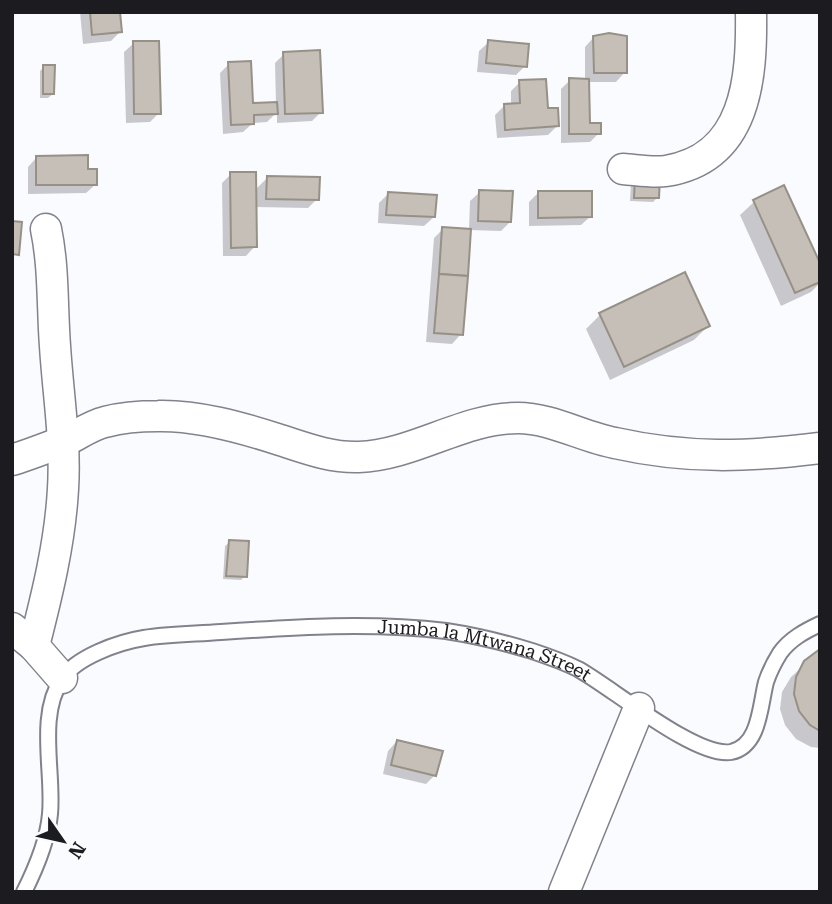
<svg xmlns="http://www.w3.org/2000/svg" width="832" height="904" viewBox="0 0 832 904" font-family="'Roboto Serif',serif">
	<rect width="100%" height="100%" fill="#fafbff"/>
	<g fill="#0003">
		<path d="M80,12H118L120,32L111,41L83,44Z"/>
		<path d="M594,37L625,72L616,82H588V125L599,133L590,142L561,143V89L570,80H585V47Z"/>
		<path d="M489,42L525,66L516,75L477,72L479,51Z"/>
		<path d="M134,43L159,113L150,122L126,123L124,52Z"/>
		<path d="M284,54L321,112L312,121L277,123V112L267,122L253,123L243,132L223,134L220,73L229,64L251,105L276,104L275,63Z"/>
		<path d="M44,67L53,94L48,98H40V71Z"/>
		<path d="M520,82L546,110L557,126L548,135L497,138L495,115L504,106L511,105V91Z"/>
		<path d="M37,157L86,171L96,184L86,193L28,194V167Z"/>
		<path d="M231,174L255,190L267,178L317,199L308,208L255,207V246L246,256H223L222,183Z"/>
		<path d="M631,183L657,198L653,202L630,201Z"/>
		<path d="M783,188L820,267V283L811,292L781,306L740,215L754,202Z"/>
		<path d="M480,192L510,222L501,231L469,230L461,334L452,344L426,342L434,238L443,229L469,230L470,201Z"/>
		<path d="M538,193L591,216L581,225L529,226V202Z"/>
		<path d="M388,194L434,217L424,226L378,223L379,203Z"/>
		<path d="M600,315L708,326L694,340L610,380L586,329Z"/>
		<path d="M230,542L245,576L241,580L223,579L225,546Z"/>
		<path d="M820,651V748L811,747L796,739L785,725L780,709L782,692L791,677Z"/>
		<path d="M397,741L435,775L426,784L383,774L388,751Z"/>
	</g>
	<g fill="#c6bfb7" stroke="#969087" stroke-width="2">
		<path d="M90,12H120L122,32L92,35Z"/>
		<path d="M609,33L627,36V73H594L593,36Z"/>
		<path d="M488,40L529,44L527,67L486,63Z"/>
		<path d="M133,41H159L161,114H134Z"/>
		<path d="M320,50L323,113L285,114L283,52Z"/>
		<path d="M251,61L253,103L277,102L278,114L254,115V124L231,125L228,62Z"/>
		<path d="M43,65H55L54,94H43Z"/>
		<path d="M569,78L589,79L590,123H601V134H569Z"/>
		<path d="M546,79L548,108H558L559,126L505,130L504,104L520,103L519,80Z"/>
		<path d="M88,155V169H97V185H36V156Z"/>
		<path d="M230,172H256L257,247L231,248Z"/>
		<path d="M267,176L320,177L319,200L266,199Z"/>
		<path d="M635,177H660L659,198H634Z"/>
		<path d="M784,185L820,263V282L795,293L753,200Z"/>
		<path d="M479,190L513,191L511,222L478,221Z"/>
		<path d="M538,191H592V217L538,218Z"/>
		<path d="M388,192L437,195L435,217L386,215Z"/>
		<path d="M12,221L22,222L19,255L12,254Z"/>
		<path d="M442,227L471,229L468,276L439,274Z"/>
		<path d="M685,272L710,326L624,367L599,313Z"/>
		<path d="M439,274L468,276L463,335L434,333Z"/>
		<path d="M229,540L249,541L247,577L226,576Z"/>
		<path d="M820,649V731L810,725L799,711L794,694L796,677L804,661Z"/>
		<path d="M397,740L443,751L436,776L391,765Z"/>
	</g>
	<g fill="none" stroke-linecap="round" stroke-linejoin="round">
		<g stroke="#82828c" stroke-width="18">
			<g id="service">
				<path id="s1" d="M24,892C35,870 48,838 50,814C54,773 37,715 62,679C76,657 119,642 144,638C169,634 195,634 221,632C295,627 371,622 446,631C472,635 506,643 532,651C547,656 564,662 578,669C611,687 696,758 731,752C760,746 760,705 766,682C769,673 775,661 780,653C790,639 805,631 820,624"/>
			</g>
		</g>
		<g stroke="#82828c" stroke-width="33">
			<g id="minor">
				<path d="M623,169C637,170 653,173 666,171C747,158 752,78 751,12"/>
				<path d="M12,460C31,454 49,447 67,440C79,434 92,425 105,422C120,418 142,416 158,416C197,415 240,427 277,439C305,448 330,458 359,457C414,455 463,418 518,418C551,418 583,437 615,443C687,459 747,457 820,448"/>
				<path d="M12,628L34,646L62,678"/>
				<path d="M34,646C47,595 60,543 63,489C66,441 58,394 55,346C52,306 54,268 46,229"/>
				<path d="M564,892L639,708"/>
			</g>
		</g>
		<use href="#service" stroke="#fff" stroke-width="14"/>
		<use href="#minor" stroke="#fff" stroke-width="30"/>
	</g>
	<g text-anchor="middle" dominant-baseline="central" stroke-width="6" stroke-linejoin="round" paint-order="stroke">
		<g font-size="19" fill="#1c1c20" stroke="#fafbff">
			<text stroke="none"><textPath href="#s1" startOffset="658">Jumba la Mtwana Street</textPath></text>
		</g>
	</g>
	<rect width="832" height="904" fill="none" stroke="#1c1c20" stroke-width="28"/>
	<g transform="translate(63 841) rotate(124)" stroke="#fafbff" stroke-width="5" paint-order="stroke">
	<path d="M0-5L12 26L0 18L-12 26Z" fill="#1c1c20"/>
	<text y="-10" font-size="19" font-weight="bold" text-anchor="middle" fill="#1c1c20">N</text>
	</g>
</svg>
